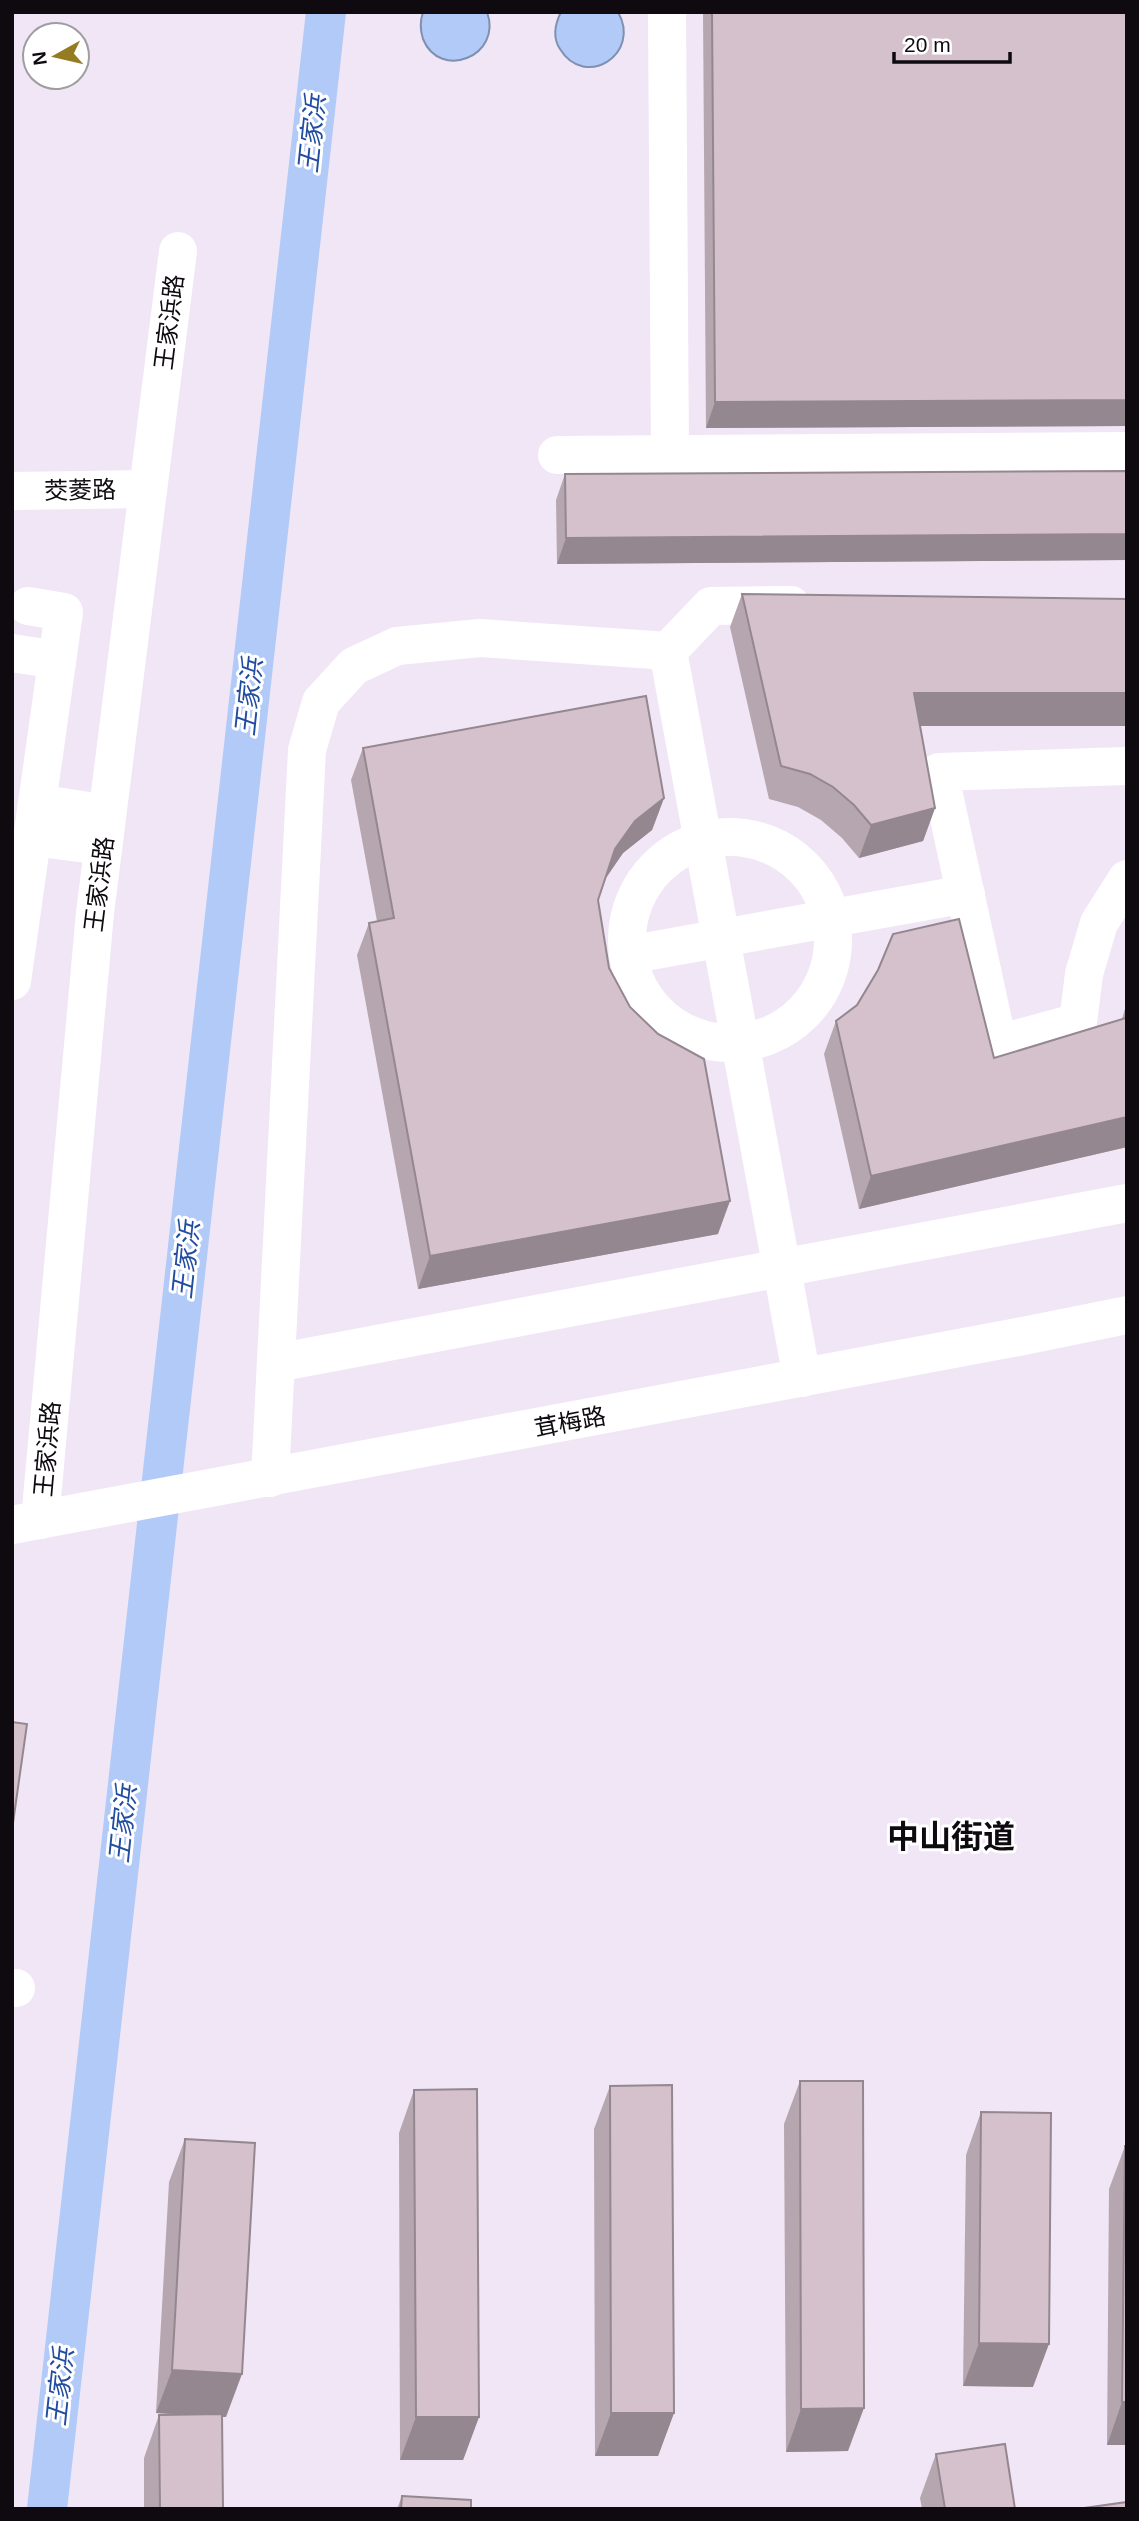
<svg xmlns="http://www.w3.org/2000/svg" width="1139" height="2521" viewBox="0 0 1139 2521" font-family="Arial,'Noto Sans SC',sans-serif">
	<rect width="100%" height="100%" fill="#f1e6f6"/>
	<g fill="#b1caf7" stroke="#8090b1" stroke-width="2">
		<path d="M423,12H487C503,56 440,81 423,39C420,30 420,21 423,12Z"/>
		<path d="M561,12H618C642,54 585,90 560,49C552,37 555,24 561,12Z"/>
	</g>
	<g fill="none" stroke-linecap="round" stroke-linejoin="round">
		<path stroke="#b1caf7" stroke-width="40" d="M47,2509L326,12"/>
		<g stroke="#fff" stroke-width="38">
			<path d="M667,12L670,454"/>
			<path d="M557,455L1127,451"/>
			<path d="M12,491L148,489"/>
			<path d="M668,651L802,1378"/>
			<path d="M12,653L57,660"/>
			<path d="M1127,766L939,772L998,1044L1078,1022L1084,974L1099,923L1127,879"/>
			<path d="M37,803L107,814"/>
			<path d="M32,837L103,846"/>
			<circle cx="730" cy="940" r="103"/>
			<path d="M628,955L966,894"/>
			<path d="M12,981L64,612L28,606"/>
			<path d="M276,1363L1127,1203"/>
			<path d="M270,1478L307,750L321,702L354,666L397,646L480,638L668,651L711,606L791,605"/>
			<path d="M40,1520L95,913L178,251"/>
			<path d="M12,1525L1018,1337L1127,1315"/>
			<path d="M12,1988H16"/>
		</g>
	</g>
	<g fill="#b6a6af">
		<path d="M703,12H1127V426L706,428Z"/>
		<path d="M1127,471V560L557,564L556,500L565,474Z"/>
		<path d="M742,594L920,726L935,808L923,841L859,858L842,838L821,820L798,807L769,799L730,627Z"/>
		<path d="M363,748L664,798L652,830L623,853L606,878L598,900L609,968L718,1234L418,1289L357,955L369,923L377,921L351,780Z"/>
		<path d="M1127,1002V1147L859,1209L824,1054L836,1021L994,1058L1122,1019Z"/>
		<path d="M800,2081L848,2451L786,2452L784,2124Z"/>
		<path d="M610,2086L674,2413L658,2456H595L594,2129Z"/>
		<path d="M414,2090L479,2417L463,2460H400L399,2133Z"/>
		<path d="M981,2112L1033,2387L963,2386L966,2155Z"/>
		<path d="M185,2139L226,2417H222L223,2509H144V2458L159,2415H189L156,2413L169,2182Z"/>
		<path d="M1125,2146L1127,2445H1107L1109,2189Z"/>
		<path d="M936,2454L1015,2509H922L920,2498Z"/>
		<path d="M402,2496L471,2509H397Z"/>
	</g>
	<g fill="#94878f">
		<path d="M1127,400V426L706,428L715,402Z"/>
		<path d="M1127,534V560L557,564L566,538Z"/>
		<path d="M914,693H1127V726H903Z"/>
		<path d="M664,798L652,830L623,853L603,882L615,849L635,821Z"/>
		<path d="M935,808L923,841L859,858L871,825Z"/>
		<path d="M1127,1117V1147L859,1209L871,1176Z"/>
		<path d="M730,1201L718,1234L418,1289L430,1256Z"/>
		<path d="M979,2343L1049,2344L1033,2387L963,2386Z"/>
		<path d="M172,2370L242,2374L226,2417L156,2413Z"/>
		<path d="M1122,2402H1127V2445H1107Z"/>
		<path d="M864,2408L848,2451L786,2452L801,2409Z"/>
		<path d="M611,2413H674L658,2456H595Z"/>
		<path d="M416,2417H479L463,2460H400Z"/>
	</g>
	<g fill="#d4c1cc" stroke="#94878f" stroke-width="2">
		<path d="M712,12H1127V400L715,402Z"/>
		<path d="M1127,471V534L566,538L565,474Z"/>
		<path d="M742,594L1127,599V693H914L935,808L871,825L854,805L833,787L810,774L781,766Z"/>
		<path d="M646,696L664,798L635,821L615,849L598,900L609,968L630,1007L658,1034L704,1059L730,1201L430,1256L369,923L394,918L363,748Z"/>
		<path d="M959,919L994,1058L1126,1018L1127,1016V1117L871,1176L836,1021L857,1005L878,970L893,934Z"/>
		<path d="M12,1722L27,1724L12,1830Z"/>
		<path d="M800,2081H863L864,2408L801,2409Z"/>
		<path d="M672,2085L674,2413H611L610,2086Z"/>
		<path d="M477,2089L479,2417H416L414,2090Z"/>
		<path d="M981,2112L1051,2113L1049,2344L979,2343Z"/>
		<path d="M185,2139L255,2143L242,2374L172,2370Z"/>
		<path d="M1125,2146H1127V2402H1122Z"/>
		<path d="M222,2414L223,2509H160L159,2415Z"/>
		<path d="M1005,2444L1015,2509H945L936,2454Z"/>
		<path d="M402,2496L471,2500V2509H401Z"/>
		<path d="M1127,2502V2509H1077Z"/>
	</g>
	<g text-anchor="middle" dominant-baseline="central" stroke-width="6" stroke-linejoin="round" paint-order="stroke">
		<g font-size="24" fill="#0e0a0f" stroke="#fff">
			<text transform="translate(169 322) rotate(-83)">王家浜路</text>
			<text transform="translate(80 490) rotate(-1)">茭菱路</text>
			<text transform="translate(99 884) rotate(-83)">王家浜路</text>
			<text transform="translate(570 1422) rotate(-11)">茸梅路</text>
			<text transform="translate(47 1449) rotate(-85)">王家浜路</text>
		</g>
		<g font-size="26" font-style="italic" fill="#224ca0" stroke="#fff">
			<text transform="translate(312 134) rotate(-84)">王家浜</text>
			<text transform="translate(249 697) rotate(-84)">王家浜</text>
			<text transform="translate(186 1260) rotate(-84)">王家浜</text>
			<text transform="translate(123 1824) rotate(-84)">王家浜</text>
			<text transform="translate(60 2387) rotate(-84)">王家浜</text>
		</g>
		<g font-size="32" font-weight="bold" fill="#0e0a0f" stroke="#fff">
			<text x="951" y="1837">中山街道</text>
		</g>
	</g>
	<rect width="1139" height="2521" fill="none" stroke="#0e0a0f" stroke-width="28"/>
	<g transform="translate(56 56) rotate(262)"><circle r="33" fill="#ffffff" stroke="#9f9d9f" stroke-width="2"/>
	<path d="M0-5L12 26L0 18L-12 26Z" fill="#957c23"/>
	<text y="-10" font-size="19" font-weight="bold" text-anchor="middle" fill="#0e0a0f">N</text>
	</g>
	<path d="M894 52v10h116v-10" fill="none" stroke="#0e0a0f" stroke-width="3.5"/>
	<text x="904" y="52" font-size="21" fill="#0e0a0f" stroke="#ffffff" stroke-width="5" paint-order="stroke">20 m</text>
</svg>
